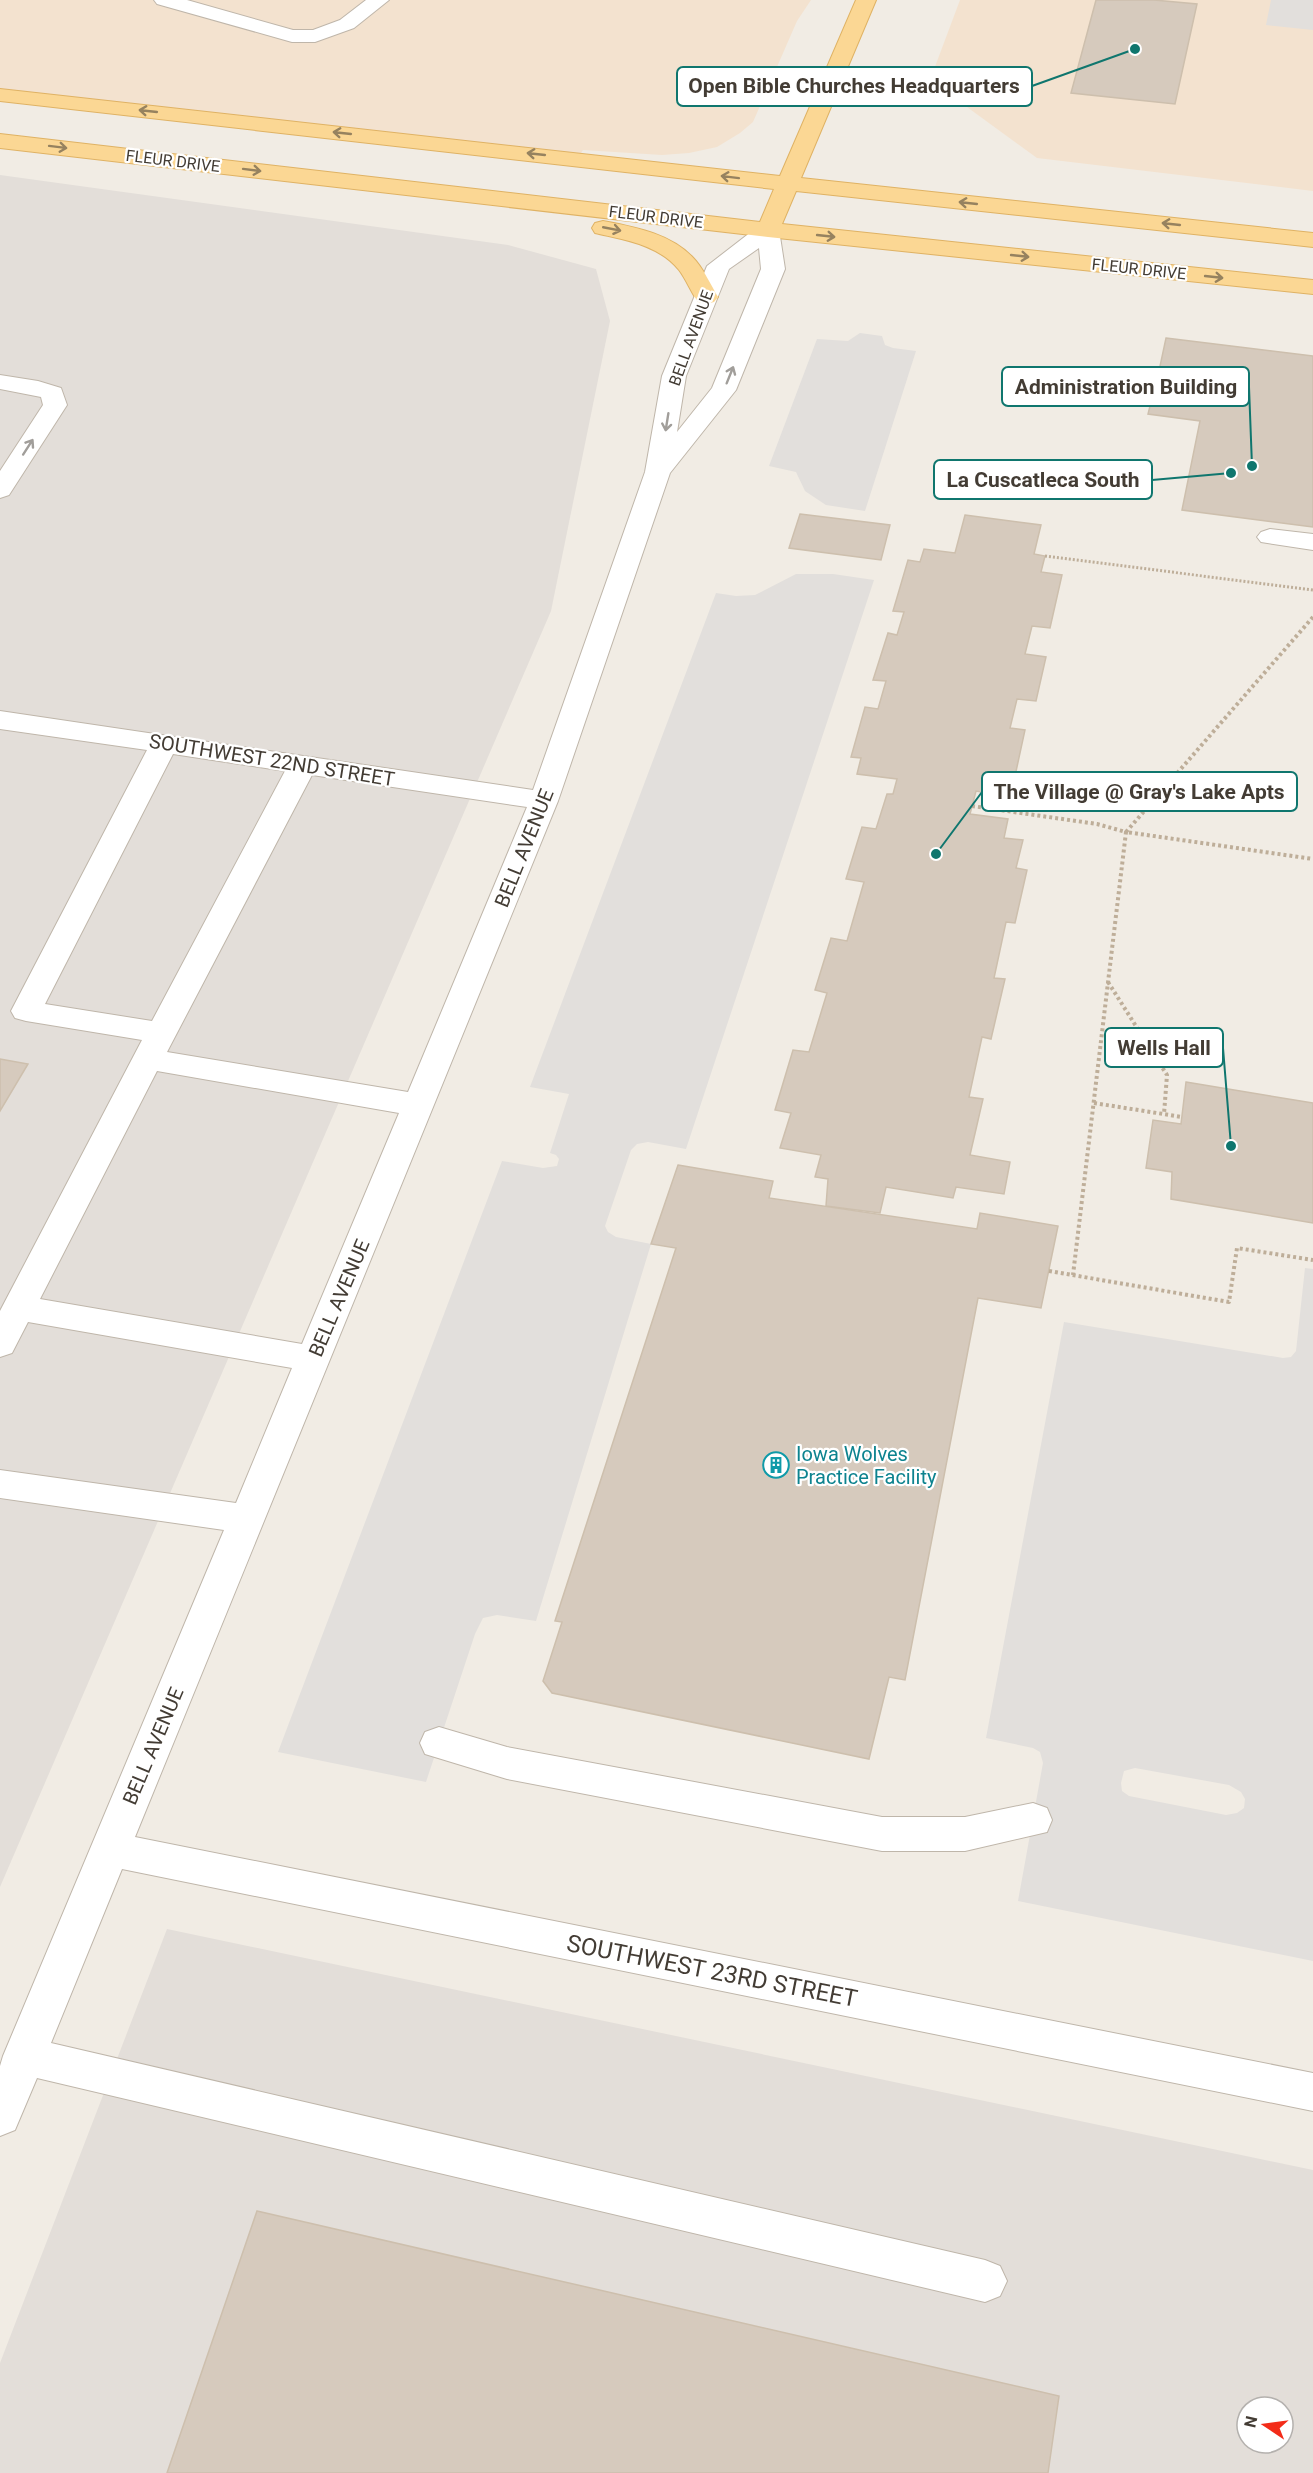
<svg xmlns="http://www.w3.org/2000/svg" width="1313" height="2473" viewBox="0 0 1313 2473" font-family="Roboto,sans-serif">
	<rect width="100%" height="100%" fill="#f1ece4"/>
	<g fill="#f3e2cf">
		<path d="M0,0H811L797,21L753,122L740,133L717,147L689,153L662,155L583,150L577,159L0,95Z"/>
		<path d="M960,0H1313V191L1037,158L930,80Z"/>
	</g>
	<g fill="#e3ded9" fill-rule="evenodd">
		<path d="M0,175L508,245L596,269L610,321L551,611L0,1887Z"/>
		<path d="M167,1929L1313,2170V2473H0V2363ZM1247,2407H1283V2443H1247Z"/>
	</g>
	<g fill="#e2dfdc" fill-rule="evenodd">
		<path d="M1271,0H1313V30L1266,25Z"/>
		<path d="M860,333L882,336L885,345L893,348L916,351L865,511L826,505L805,491L796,472L769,466L817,339L848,341Z"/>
		<path d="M796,574H833L874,580L686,1149L648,1142L637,1144L631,1150L605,1226L608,1232L616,1237L651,1244L536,1621L497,1615L483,1618L475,1634L426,1782L278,1752L502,1161L543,1168L557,1166L559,1159L556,1155L550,1153L569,1094L530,1087L716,593L736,596L755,595Z"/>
		<path d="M1305,1268L1313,1269V1961L1018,1901L1043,1763L1040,1752L1033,1748L986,1738L1064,1322L1283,1358L1291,1357L1296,1351ZM1135,1768L1229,1785L1241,1792L1245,1799L1244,1808L1237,1813L1226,1815L1129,1796L1122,1791L1121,1783L1124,1771Z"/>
	</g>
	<g fill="#d6cabd" stroke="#cdbfad" stroke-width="1.5">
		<path d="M1096,0H1154L1197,4L1175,104L1071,93Z"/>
		<path d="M1166,338L1313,356V527L1182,510L1200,421L1148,414L1156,382L1136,379L1139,369L1159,371Z"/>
		<path d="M800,514L890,525L881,560L789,548Z"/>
		<path d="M965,515L1041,525L1034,554L1045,556L1041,572L1062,575L1050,628L1032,626L1025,654L1046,657L1036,701L1017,699L1010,728L1025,730L1015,776L1003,774L998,795L976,791L970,814L1008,819L1004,838L1023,840L1016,868L1027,870L1015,923L1006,922L994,978L1005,979L991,1039L982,1037L969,1097L983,1099L970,1155L1010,1162L1004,1194L956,1187L953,1198L886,1187L880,1213L826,1206L828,1179L815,1177L821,1155L780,1148L791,1113L775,1110L793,1050L809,1052L827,993L815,990L831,938L847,941L864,882L846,879L862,827L876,829L887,794H893L897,779L857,774L861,758L851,757L865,707L878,709L886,681L873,680L888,633L897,635L904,612L893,611L908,560L920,562L924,549L955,553Z"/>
		<path d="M0,1059L28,1064L0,1111Z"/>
		<path d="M1186,1082L1313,1103V1223L1171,1199L1172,1172L1146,1168L1153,1120L1181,1124Z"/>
		<path d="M678,1165L773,1181L769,1198L977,1229L980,1213L1058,1226L1041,1308L978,1298L905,1680L889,1677L869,1759L552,1693L543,1681L562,1622L555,1621L676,1248L651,1244Z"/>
		<path d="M257,2211L1059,2396L1048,2473H167Z"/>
	</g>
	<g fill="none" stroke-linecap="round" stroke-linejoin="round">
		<g stroke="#bfb6aa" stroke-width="2">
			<g id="minor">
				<path d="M154,0H187L293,30H313L340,20L366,0H389L354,28L315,42H292L157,4Z"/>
				<path d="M768,223L776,225L779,230L785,269L736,390L670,473L558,801L135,1837L1313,2073V2111L122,1869L51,2043L985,2260L1000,2266L1007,2281L1000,2296L985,2302L37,2078L15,2130L0,2136V2066L3,2056L224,1530L0,1498V1470L236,1503L292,1368L28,1322L12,1353L0,1357V1311L142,1040L26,1021L15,1018L11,1011L147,750L0,729V711L533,790L645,472L662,376L707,266L760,225ZM759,248L761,269L712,388L677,432L686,376L729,269ZM173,754L285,771L152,1021L45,1004ZM312,775L527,807L408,1092L167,1052ZM157,1071L399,1113L302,1344L40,1299Z"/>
				<path d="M0,375L38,381L61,388L67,405L9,495L0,498V471L43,405L41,397L0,389Z"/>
				<path d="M1270,529L1313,534V550L1261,542L1257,537L1261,532Z"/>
				<path d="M439,1727L507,1747L882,1817H965L1033,1803L1047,1808L1052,1820L1047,1832L965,1851H882L507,1779L425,1754L420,1743L425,1732Z"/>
			</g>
		</g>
		<g stroke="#dfb264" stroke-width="2">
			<g id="major">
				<path d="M856,0H876L801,178L1313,233V247L796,191L782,224L1313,280V294L768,237L0,148V134L760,222L774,189L0,101V89L780,176Z"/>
				<path d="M603,221C635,227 674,234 696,261C705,272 711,285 718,297L714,302L706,304L698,302C691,292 686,279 679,270C658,244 624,240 595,233L592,228L595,223Z"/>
			</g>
		</g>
		<path stroke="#beae99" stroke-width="3" stroke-dasharray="2 2" stroke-linecap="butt" d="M1045,556L1313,590"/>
		<g stroke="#beae99" stroke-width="4" stroke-dasharray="3 3" stroke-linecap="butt">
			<path d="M1313,617L1126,832L1313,859"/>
			<path d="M972,806L1097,824L1126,832L1073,1275"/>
			<path d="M1108,982L1167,1075L1164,1114"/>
			<path d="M1094,1103L1182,1117"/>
			<path d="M1049,1271L1229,1302L1237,1248L1313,1260"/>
		</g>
		<use href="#minor" fill="#fff" fill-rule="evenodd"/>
		<use href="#major" fill="#fbd794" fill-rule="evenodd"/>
	</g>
	<defs><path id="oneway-shaft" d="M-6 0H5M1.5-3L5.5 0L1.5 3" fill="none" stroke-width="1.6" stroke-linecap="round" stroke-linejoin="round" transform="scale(1.5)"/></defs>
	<g stroke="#96825f">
		<use href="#oneway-shaft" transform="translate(148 111) rotate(-174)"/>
		<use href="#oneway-shaft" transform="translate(342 133) rotate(-174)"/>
		<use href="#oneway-shaft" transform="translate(58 147) rotate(7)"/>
		<use href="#oneway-shaft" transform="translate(536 154) rotate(-174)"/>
		<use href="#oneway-shaft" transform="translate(252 170) rotate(7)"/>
		<use href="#oneway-shaft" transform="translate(730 177) rotate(-173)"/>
		<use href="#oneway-shaft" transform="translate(968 203) rotate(-174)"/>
		<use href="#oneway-shaft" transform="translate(1171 224) rotate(-174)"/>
		<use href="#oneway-shaft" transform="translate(612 229) rotate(11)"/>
		<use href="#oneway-shaft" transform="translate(826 236) rotate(6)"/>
		<use href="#oneway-shaft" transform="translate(1020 256) rotate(6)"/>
		<use href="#oneway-shaft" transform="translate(1214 277) rotate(6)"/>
	</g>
	<g stroke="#a19e9a">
		<use href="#oneway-shaft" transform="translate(730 375) rotate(-68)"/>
		<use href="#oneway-shaft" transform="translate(667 422) rotate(99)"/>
		<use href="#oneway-shaft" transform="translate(28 447) rotate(-57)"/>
	</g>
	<defs>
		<g id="building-ring" transform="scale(1.35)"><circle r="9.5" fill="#fff" stroke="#0f9aa8" stroke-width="1.5"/><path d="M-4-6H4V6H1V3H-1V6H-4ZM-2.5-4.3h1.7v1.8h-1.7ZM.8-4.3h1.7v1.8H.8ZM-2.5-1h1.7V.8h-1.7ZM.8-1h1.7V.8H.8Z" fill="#0f9aa8"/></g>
	</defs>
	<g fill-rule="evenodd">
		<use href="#building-ring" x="776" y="1465"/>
	</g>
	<g text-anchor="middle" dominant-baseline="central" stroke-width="4.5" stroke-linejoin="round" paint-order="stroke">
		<g font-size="16" fill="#433c34" stroke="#fff">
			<text transform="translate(173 161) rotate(7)">FLEUR DRIVE</text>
			<text transform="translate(656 217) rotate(7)">FLEUR DRIVE</text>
			<text transform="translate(1139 269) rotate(6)">FLEUR DRIVE</text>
			<text transform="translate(691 338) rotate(-70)">BELL AVENUE</text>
		</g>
		<g font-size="20" fill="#433c34" stroke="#fff">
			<text transform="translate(272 760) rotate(9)">SOUTHWEST 22ND STREET</text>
			<text transform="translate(524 848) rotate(-68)">BELL AVENUE</text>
			<text transform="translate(339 1298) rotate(-67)">BELL AVENUE</text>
			<text transform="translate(153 1746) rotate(-67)">BELL AVENUE</text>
		</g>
		<g font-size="20" fill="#0d838f" stroke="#fff" text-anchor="start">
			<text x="796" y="1454">Iowa Wolves<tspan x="796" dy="23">Practice Facility</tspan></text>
		</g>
		<g font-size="24" fill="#433c34" stroke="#fff">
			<text transform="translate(712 1971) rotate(11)">SOUTHWEST 23RD STREET</text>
		</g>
	</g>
	<path fill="none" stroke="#0f766e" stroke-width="2" d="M1135 49L1032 86M1252 466L1249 387M1231 473L1152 480M936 854L982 792M1231 1146L1223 1048"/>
	<g fill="#0f766e" stroke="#fff" stroke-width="2">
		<circle cx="1135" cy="49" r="6"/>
		<circle cx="1252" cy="466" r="6"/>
		<circle cx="1231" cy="473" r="6"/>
		<circle cx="936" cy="854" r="6"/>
		<circle cx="1231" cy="1146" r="6"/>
	</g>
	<g fill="#fff" stroke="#0f766e" stroke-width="2">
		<rect x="677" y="67" width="355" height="39" rx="6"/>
		<rect x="1002" y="367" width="247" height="39" rx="6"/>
		<rect x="934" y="460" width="218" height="39" rx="6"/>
		<rect x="982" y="772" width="315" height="39" rx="6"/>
		<rect x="1105" y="1028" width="118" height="39" rx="6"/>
	</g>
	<g font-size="21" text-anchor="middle" font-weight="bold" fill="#433c34">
		<text x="854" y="93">Open Bible Churches Headquarters</text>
		<text x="1126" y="394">Administration Building</text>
		<text x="1043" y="487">La Cuscatleca South</text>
		<text x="1139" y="799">The Village @ Gray's Lake Apts</text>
		<text x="1164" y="1055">Wells Hall</text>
	</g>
	<g transform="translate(1265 2425) rotate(283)"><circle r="28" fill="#ffffff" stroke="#b4b1ae" stroke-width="1.5"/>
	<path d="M0-4.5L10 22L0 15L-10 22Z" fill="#f32c19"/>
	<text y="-9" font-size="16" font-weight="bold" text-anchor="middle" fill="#433c34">N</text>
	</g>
</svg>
